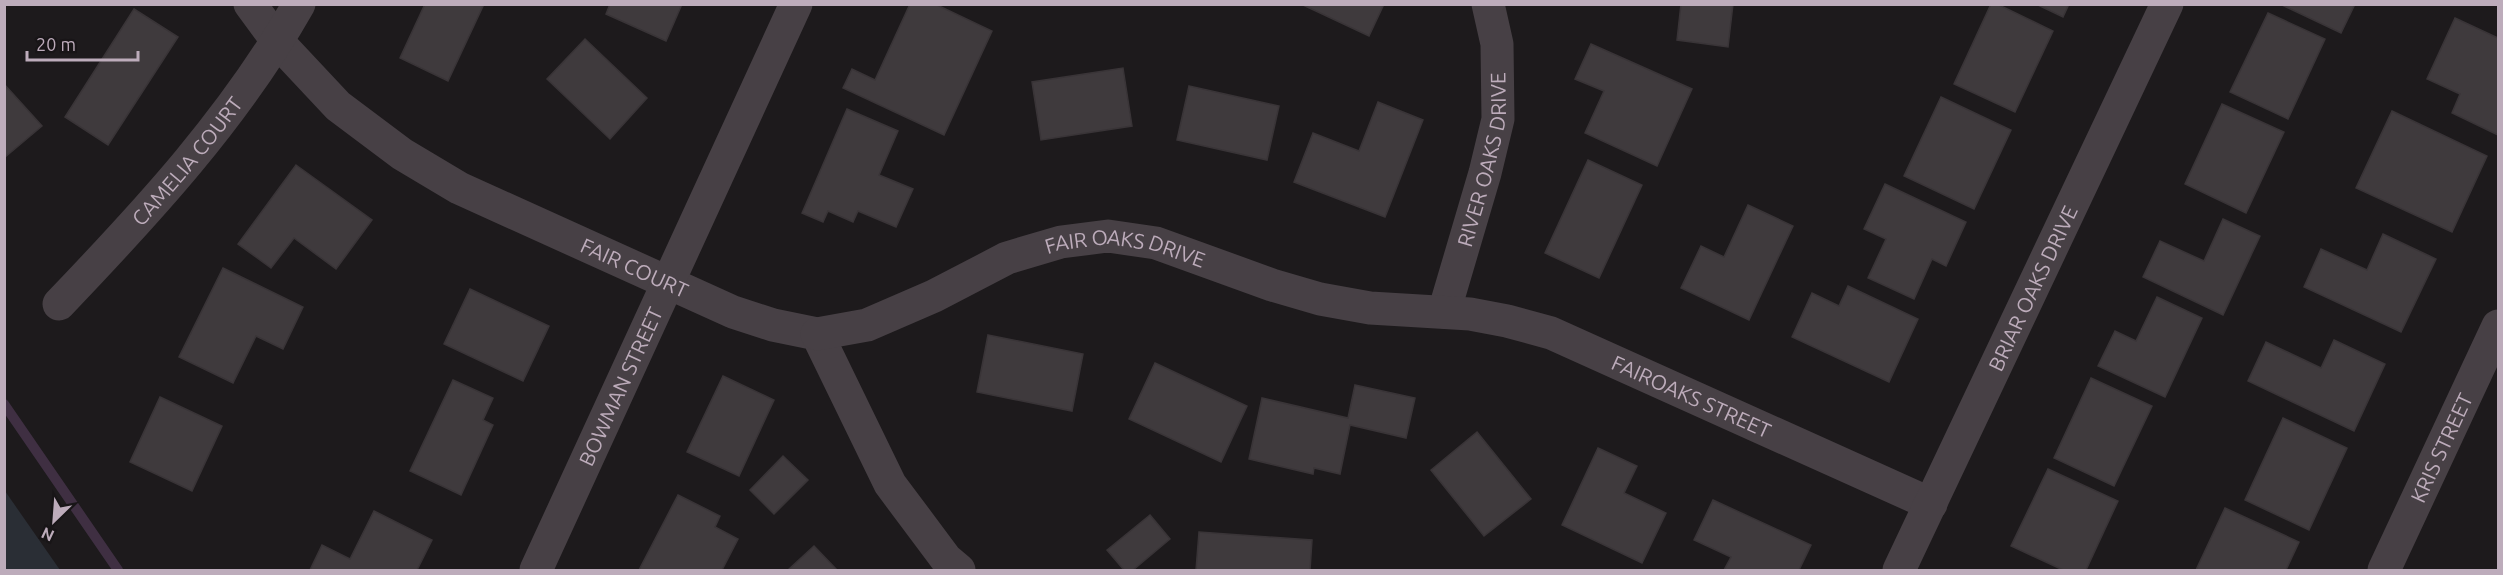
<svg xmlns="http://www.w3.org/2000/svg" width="2503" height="575" viewBox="0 0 2503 575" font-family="Ubuntu,sans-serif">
	<rect width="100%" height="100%" fill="#1d1a1c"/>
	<path fill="#2a2e35" d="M4,491H5L60,570H5Z"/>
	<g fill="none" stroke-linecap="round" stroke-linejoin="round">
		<path stroke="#3f2f42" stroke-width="10" d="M4,404L118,570"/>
	</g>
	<g fill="#3f3a3d" stroke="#393437" stroke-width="1.5">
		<path d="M425,4H484L448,81L400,58Z"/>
		<path d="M610,4H682L666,41L606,14Z"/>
		<path d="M910,4H935L992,31L944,135L843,88L852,69L875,80Z"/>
		<path d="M1301,4H1384L1369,36Z"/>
		<path d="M1681,4H1733L1728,47L1677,40Z"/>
		<path d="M1991,4H1997L2053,31L2015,112L1954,84Z"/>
		<path d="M2036,4H2069L2063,17Z"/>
		<path d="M2280,4H2355L2341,33Z"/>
		<path d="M134,9L178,37L108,145L65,117Z"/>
		<path d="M2268,13L2325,39L2288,119L2230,92Z"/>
		<path d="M2455,18L2498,38V135L2452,113L2460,94L2427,79Z"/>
		<path d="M585,39L647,98L610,139L547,79Z"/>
		<path d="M1591,44L1692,89L1657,166L1585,133L1604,91L1575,79Z"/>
		<path d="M1123,68L1132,126L1041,140L1032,82Z"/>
		<path d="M4,84L42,126L4,158Z"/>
		<path d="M1189,86L1279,106L1267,160L1177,140Z"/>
		<path d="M1941,97L2011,130L1974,209L1904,176Z"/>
		<path d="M1378,102L1423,120L1385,217L1294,182L1313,133L1359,151Z"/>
		<path d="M2222,104L2284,132L2246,213L2185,184Z"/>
		<path d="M847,109L898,131L879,175L913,189L896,227L858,211L853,222L828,211L823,222L802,213Z"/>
		<path d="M2392,111L2487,156L2452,232L2356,188Z"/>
		<path d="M1588,160L1642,185L1599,278L1545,253Z"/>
		<path d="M296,165L372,220L336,269L294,238L271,268L238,244Z"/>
		<path d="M1885,184L1966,222L1946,266L1932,259L1914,299L1868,278L1886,239L1864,229Z"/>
		<path d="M1748,205L1793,226L1749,320L1681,288L1701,246L1724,257Z"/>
		<path d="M2223,219L2260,236L2223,315L2143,277L2160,241L2204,261Z"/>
		<path d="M2383,234L2436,259L2401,332L2304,287L2321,249L2367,270Z"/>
		<path d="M223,268L303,307L283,349L256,336L233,383L179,357Z"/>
		<path d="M1848,286L1918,319L1889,382L1792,337L1812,293L1839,306Z"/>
		<path d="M470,289L549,326L523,381L444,344Z"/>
		<path d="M2157,297L2202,318L2165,397L2098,366L2115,331L2136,341Z"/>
		<path d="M988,335L1083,354L1072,411L977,392Z"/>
		<path d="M2334,340L2385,364L2354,431L2248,381L2266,342L2321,368Z"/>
		<path d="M1155,363L1247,406L1221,462L1129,419Z"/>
		<path d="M723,376L774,400L739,476L687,452Z"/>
		<path d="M2091,378L2152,406L2114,486L2054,458Z"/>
		<path d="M453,380L493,398L483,420L493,425L461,495L410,471Z"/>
		<path d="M1355,385L1415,398L1406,438L1350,425L1340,474L1314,468L1313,474L1249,459L1262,398L1348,418Z"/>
		<path d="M160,397L222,426L192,491L130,462Z"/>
		<path d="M2283,418L2347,448L2309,530L2245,500Z"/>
		<path d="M1477,432L1531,499L1484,536L1431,470Z"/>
		<path d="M1598,448L1637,466L1624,493L1666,513L1642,563L1562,525Z"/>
		<path d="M783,456L808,480L774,514L750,490Z"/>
		<path d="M2048,469L2118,501L2086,570H2063L2011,546Z"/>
		<path d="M678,495L720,516L715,527L738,539L722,570H639Z"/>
		<path d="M1713,500L1811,545L1799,570H1724L1731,557L1694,540Z"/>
		<path d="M2225,508L2299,542L2286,570H2196Z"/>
		<path d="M374,511L432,540L417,570H310L322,545L350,559Z"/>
		<path d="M1150,515L1170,539L1133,570H1124L1107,550Z"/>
		<path d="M1199,532L1312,540L1310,570H1196Z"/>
		<path d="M814,546L837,570H788Z"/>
	</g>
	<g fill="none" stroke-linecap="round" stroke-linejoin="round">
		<g stroke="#474045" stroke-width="33">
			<path id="s1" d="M250,4L278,42L338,106L402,154L459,188L733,312L773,325L817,334L890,484L946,559L959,570"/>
			<path id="s2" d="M59,304C148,211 235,117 299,4"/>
			<path id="s3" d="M1444,312L1485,173L1498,119L1497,44L1488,4"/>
			<path id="s4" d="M817,334L867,325L934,296L1007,258L1061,242L1108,236L1156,243L1272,285L1320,299L1370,308L1470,314L1507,321L1551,333L1931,504"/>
			<path id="s5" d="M536,570L796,4"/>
			<path id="s6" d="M1899,570L2167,4"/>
			<path id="s7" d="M2384,570L2498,326"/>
		</g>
	</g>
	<g text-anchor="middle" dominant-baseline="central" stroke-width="5" stroke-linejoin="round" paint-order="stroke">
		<g font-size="21" fill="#bdacbb" stroke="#181517">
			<text stroke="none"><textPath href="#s3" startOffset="158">RIVER OAKS DRIVE</textPath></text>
			<text stroke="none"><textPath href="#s2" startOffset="192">CAMELIA COURT</textPath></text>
			<text stroke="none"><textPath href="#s4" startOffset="328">FAIR OAKS DRIVE</textPath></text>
			<text stroke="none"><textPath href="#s1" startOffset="474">FAIR COURT</textPath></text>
			<text stroke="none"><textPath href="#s6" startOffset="312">BRIAR OAKS DRIVE</textPath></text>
			<text stroke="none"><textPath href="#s5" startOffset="202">BOWMAN STREET</textPath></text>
			<text stroke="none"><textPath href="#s4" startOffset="920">FAIROAKS STREET</textPath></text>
			<text stroke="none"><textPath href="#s7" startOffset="135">KRIS STREET</textPath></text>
		</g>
	</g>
	<rect width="2503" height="575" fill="none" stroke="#bdacbb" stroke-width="12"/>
	<g transform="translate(54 521) rotate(205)" stroke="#181517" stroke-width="4.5" paint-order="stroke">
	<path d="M0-4.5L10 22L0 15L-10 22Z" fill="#bdacbb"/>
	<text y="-9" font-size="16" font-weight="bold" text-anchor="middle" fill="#bdacbb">N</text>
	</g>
	<path d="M27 51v9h111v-9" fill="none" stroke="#bdacbb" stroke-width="3"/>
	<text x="36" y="51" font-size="18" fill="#bdacbb" stroke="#181517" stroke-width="4.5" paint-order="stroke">20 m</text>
</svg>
